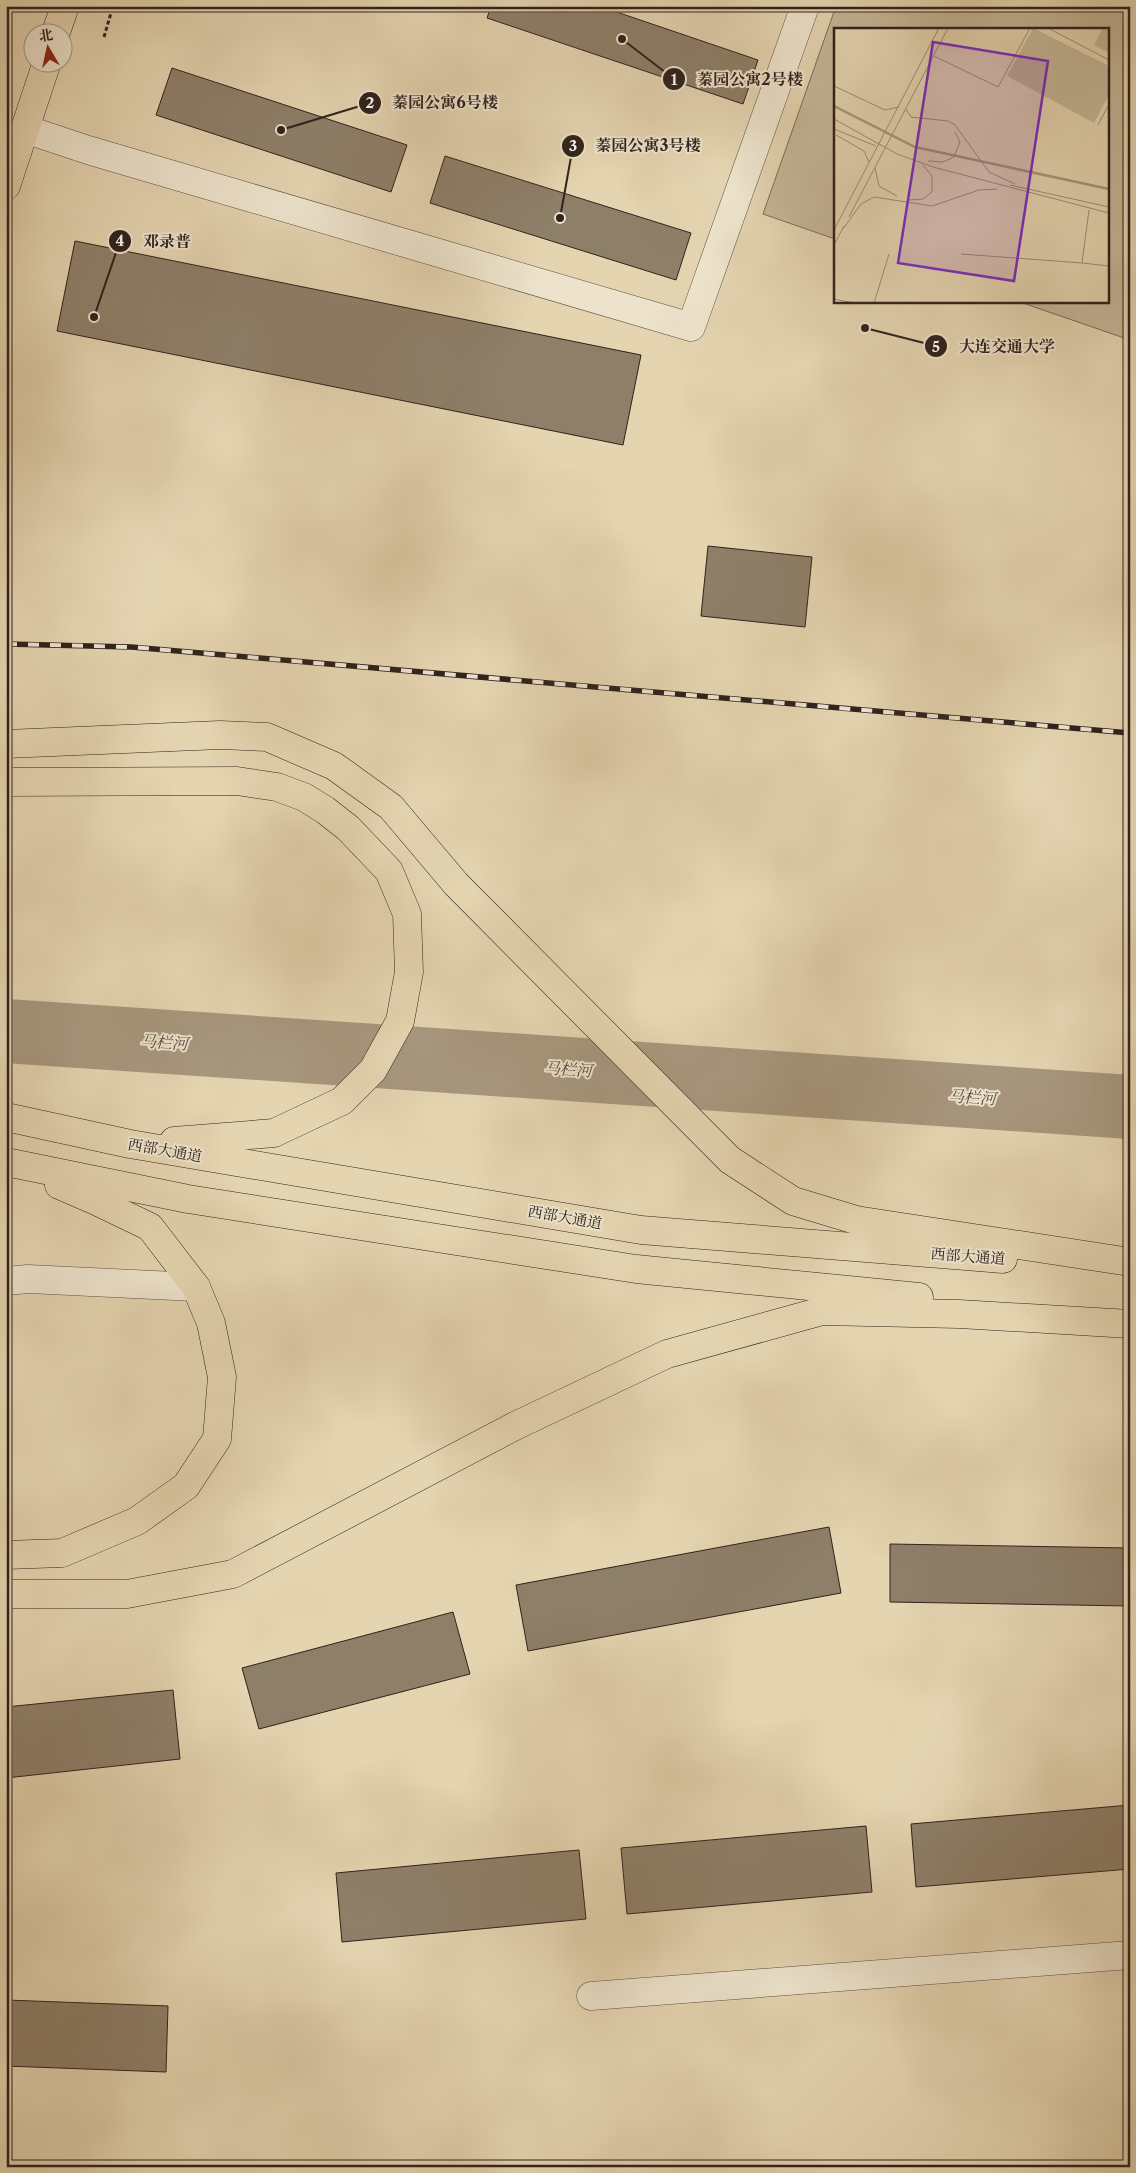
<svg xmlns="http://www.w3.org/2000/svg" width="1136" height="2173" viewBox="0 0 1136 2173" font-family="'Libre Caslon Text','Noto Serif SC',serif">
	<rect width="100%" height="100%" fill="#e4d4b0"/>
	<filter id="stains"><feTurbulence type="fractalNoise" baseFrequency=".004" numOctaves="4"/><feColorMatrix values="0 0 0 0 .2 0 0 0 0 .09 0 0 0 0 .02 0 0 0 .5 -.17"/></filter>
	<radialGradient id="worn" r=".72"><stop offset=".6" stop-color="#630" stop-opacity="0"/><stop offset="1" stop-color="#630" stop-opacity=".3"/></radialGradient>
	<path fill="#c5b697" stroke="#7a6c5a" d="M836,6H1130V340L1017,301H1107V29H835V239L763,214Z"/>
	<g fill="none" stroke-linecap="round" stroke-linejoin="round">
		<path stroke="#a7977e" stroke-width="64" d="M6,1031L1130,1107"/>
	</g>
	<g fill="#8e7f69" stroke="#30221d">
		<path d="M491,6H599L758,60L743,104L487,18Z"/>
		<path d="M172,68L407,145L391,192L156,115Z"/>
		<path d="M445,156L691,233L676,280L430,203Z"/>
		<path d="M75,241L641,355L623,445L57,331Z"/>
		<path d="M708,546L812,557L805,627L701,616Z"/>
		<path d="M829,1527L841,1593L528,1651L516,1585Z"/>
		<path d="M890,1544L1130,1548V1606L890,1602Z"/>
		<path d="M453,1612L470,1674L259,1729L242,1668Z"/>
		<path d="M173,1690L180,1759L6,1778V1707Z"/>
		<path d="M1130,1805V1869L916,1887L911,1824Z"/>
		<path d="M866,1826L872,1892L627,1914L621,1848Z"/>
		<path d="M579,1850L586,1919L342,1942L336,1873Z"/>
		<path d="M6,2000L168,2006L166,2072L6,2066Z"/>
	</g>
	<g fill="none" stroke-linecap="round" stroke-linejoin="round">
		<g stroke="#5d4e42" stroke-width="29">
			<g id="minor">
				<path d="M25,129L88,150L691,327L805,6"/>
				<path d="M6,1281L28,1279L196,1287"/>
				<path d="M591,1996L1130,1955"/>
			</g>
		</g>
		<g stroke="#30221d" stroke-width="29">
			<g id="major">
				<path d="M56,32L65,6"/>
				<path d="M6,186L47,62"/>
			</g>
		</g>
		<g stroke="#30221d" stroke-width="29">
			<g id="highway">
				<path d="M6,744L220,735L267,737L334,766L391,807L456,884L730,1160L793,1201L856,1220L1130,1262"/>
				<path d="M6,782L237,781L277,787L304,797L325,810L348,828L389,871L407,914L409,972L400,1021L373,1070L342,1101L274,1133L174,1141"/>
				<path d="M6,1117L130,1144L641,1230L1003,1259"/>
				<path d="M6,1162L188,1199L636,1269L919,1297"/>
				<path d="M6,1555L62,1553L137,1521L186,1486L217,1439L222,1377L211,1323L196,1287L150,1227L96,1201L59,1185"/>
				<path d="M6,1594H127L233,1574L517,1425L667,1354L822,1311L959,1314L1130,1324"/>
			</g>
		</g>
		<path stroke="#30221d" stroke-width="3" stroke-dasharray="4 2.5" stroke-linecap="butt" d="M104,37L113,6"/>
		<use href="#minor" stroke="#ede3cc" stroke-width="28"/>
		<use href="#major" stroke="#e4d4b0" stroke-width="28"/>
		<use href="#highway" stroke="#e4d4b0" stroke-width="28"/>
		<g stroke="#30221d" stroke-width="5.5">
			<path id="rail" d="M6,644L131,647L1130,733"/>
		</g>
		<use href="#rail" stroke="#ede3cc" stroke-width="4" stroke-dasharray="11" stroke-linecap="butt"/>
	</g>
	<g text-anchor="middle" dominant-baseline="central" stroke-width="4" stroke-linejoin="round" paint-order="stroke">
		<g font-size="15" fill="#30221d" stroke="#ede3cc">
			<text transform="translate(165 1150) rotate(10)">西部大通道</text>
			<text transform="translate(565 1217) rotate(10)">西部大通道</text>
			<text transform="translate(968 1256) rotate(4)">西部大通道</text>
		</g>
		<g font-size="16" font-style="italic" fill="#5a4b3f" stroke="#ede3cc">
			<text transform="translate(164 1042) rotate(4)">马栏河</text>
			<text transform="translate(568 1069) rotate(4)">马栏河</text>
			<text transform="translate(972 1097) rotate(4)">马栏河</text>
		</g>
	</g>
	<g transform="translate(834 28)">
		<rect width="275" height="275" fill="#e4d4b0"/>
		<path d="M199,0L275,38V67L260,95L173,48ZM269,0L275,3V25L260,17Z" fill="#c5b697"/>
		<path fill="none" stroke="#a7977e" stroke-width="2.5" d="M0,78L81,119L275,161"/>
		<path fill="none" stroke="#9c8d75" stroke-width="1" d="M214,0L275,32M100,28L164,59L196,0M0,58L51,82L65,79M72,81L77,89L114,93L121,97L155,144L181,156M0,91L63,126L99,139L275,185M264,97L275,76M0,101L42,118M2,107L30,123L35,134M94,133L109,134L120,129L126,114L121,104M41,140L45,158L63,168M176,157L275,179M75,172L89,171L98,164V148L89,137M15,189L114,0M9,201L27,176L40,169L98,178L145,162L163,161M0,202L105,0M0,217L10,198M127,226L248,235L255,182M248,235L275,238M0,271L20,275M40,275L55,226"/>
		<path fill="#7b2cbf" fill-opacity="0.15" stroke="#7b2cbf" stroke-width="2.5" d="M99,14L214,33L180,253L64,235Z"/>
		<rect width="275" height="275" fill="none" stroke="#30221d" stroke-width="2.5"/>
	</g>
	<path fill="none" stroke="#30221d" stroke-width="2" d="M622 39L674 79M281 130L370 103M560 218L573 146M94 317L120 241M865 328L936 346"/>
	<g fill="#30221d" stroke="#ede3cc" stroke-width="2">
		<circle cx="622" cy="39" r="5"/>
		<circle cx="281" cy="130" r="5"/>
		<circle cx="560" cy="218" r="5"/>
		<circle cx="94" cy="317" r="5"/>
		<circle cx="865" cy="328" r="5"/>
		<circle cx="674" cy="79" r="12"/>
		<circle cx="370" cy="103" r="12"/>
		<circle cx="573" cy="146" r="12"/>
		<circle cx="120" cy="241" r="12"/>
		<circle cx="936" cy="346" r="12"/>
	</g>
	<g font-size="15" text-anchor="middle" font-weight="bold" fill="#fff">
		<text x="674" y="85">1</text>
		<text x="370" y="108">2</text>
		<text x="573" y="151">3</text>
		<text x="120" y="246">4</text>
		<text x="936" y="352">5</text>
	</g>
	<g font-size="16" text-anchor="middle" font-weight="bold" fill="#30221d" stroke="#ede3cc" stroke-width="4" stroke-linejoin="round" paint-order="stroke">
		<text x="750" y="85">蓁园公寓2号楼</text>
		<text x="445" y="108">蓁园公寓6号楼</text>
		<text x="648" y="151">蓁园公寓3号楼</text>
		<text x="167" y="247">邓录普</text>
		<text x="1007" y="352">大连交通大学</text>
	</g>
	<rect width="1136" height="2173" fill="none" stroke="#e4d4b0" stroke-width="25"/>
	<rect x="8" y="8" width="1121" height="2158" fill="none" stroke="#30221d" stroke-width="2.5"/>
	<rect x="12" y="12" width="1111" height="2148" fill="none" stroke="#30221d"/>
	<g transform="translate(48 48) rotate(351)"><circle r="24" fill="#ede3cc" stroke="#a19686"/>
	<path d="M0-4L9 19L0 12L-9 19Z" fill="#8f2418"/>
	<text y="-8" font-size="14" font-weight="bold" text-anchor="middle" fill="#30221d">北</text>
	</g>
	<rect width="100%" height="100%" filter="url(#stains)"/>
	<rect width="100%" height="100%" fill="url(#worn)"/>
</svg>
